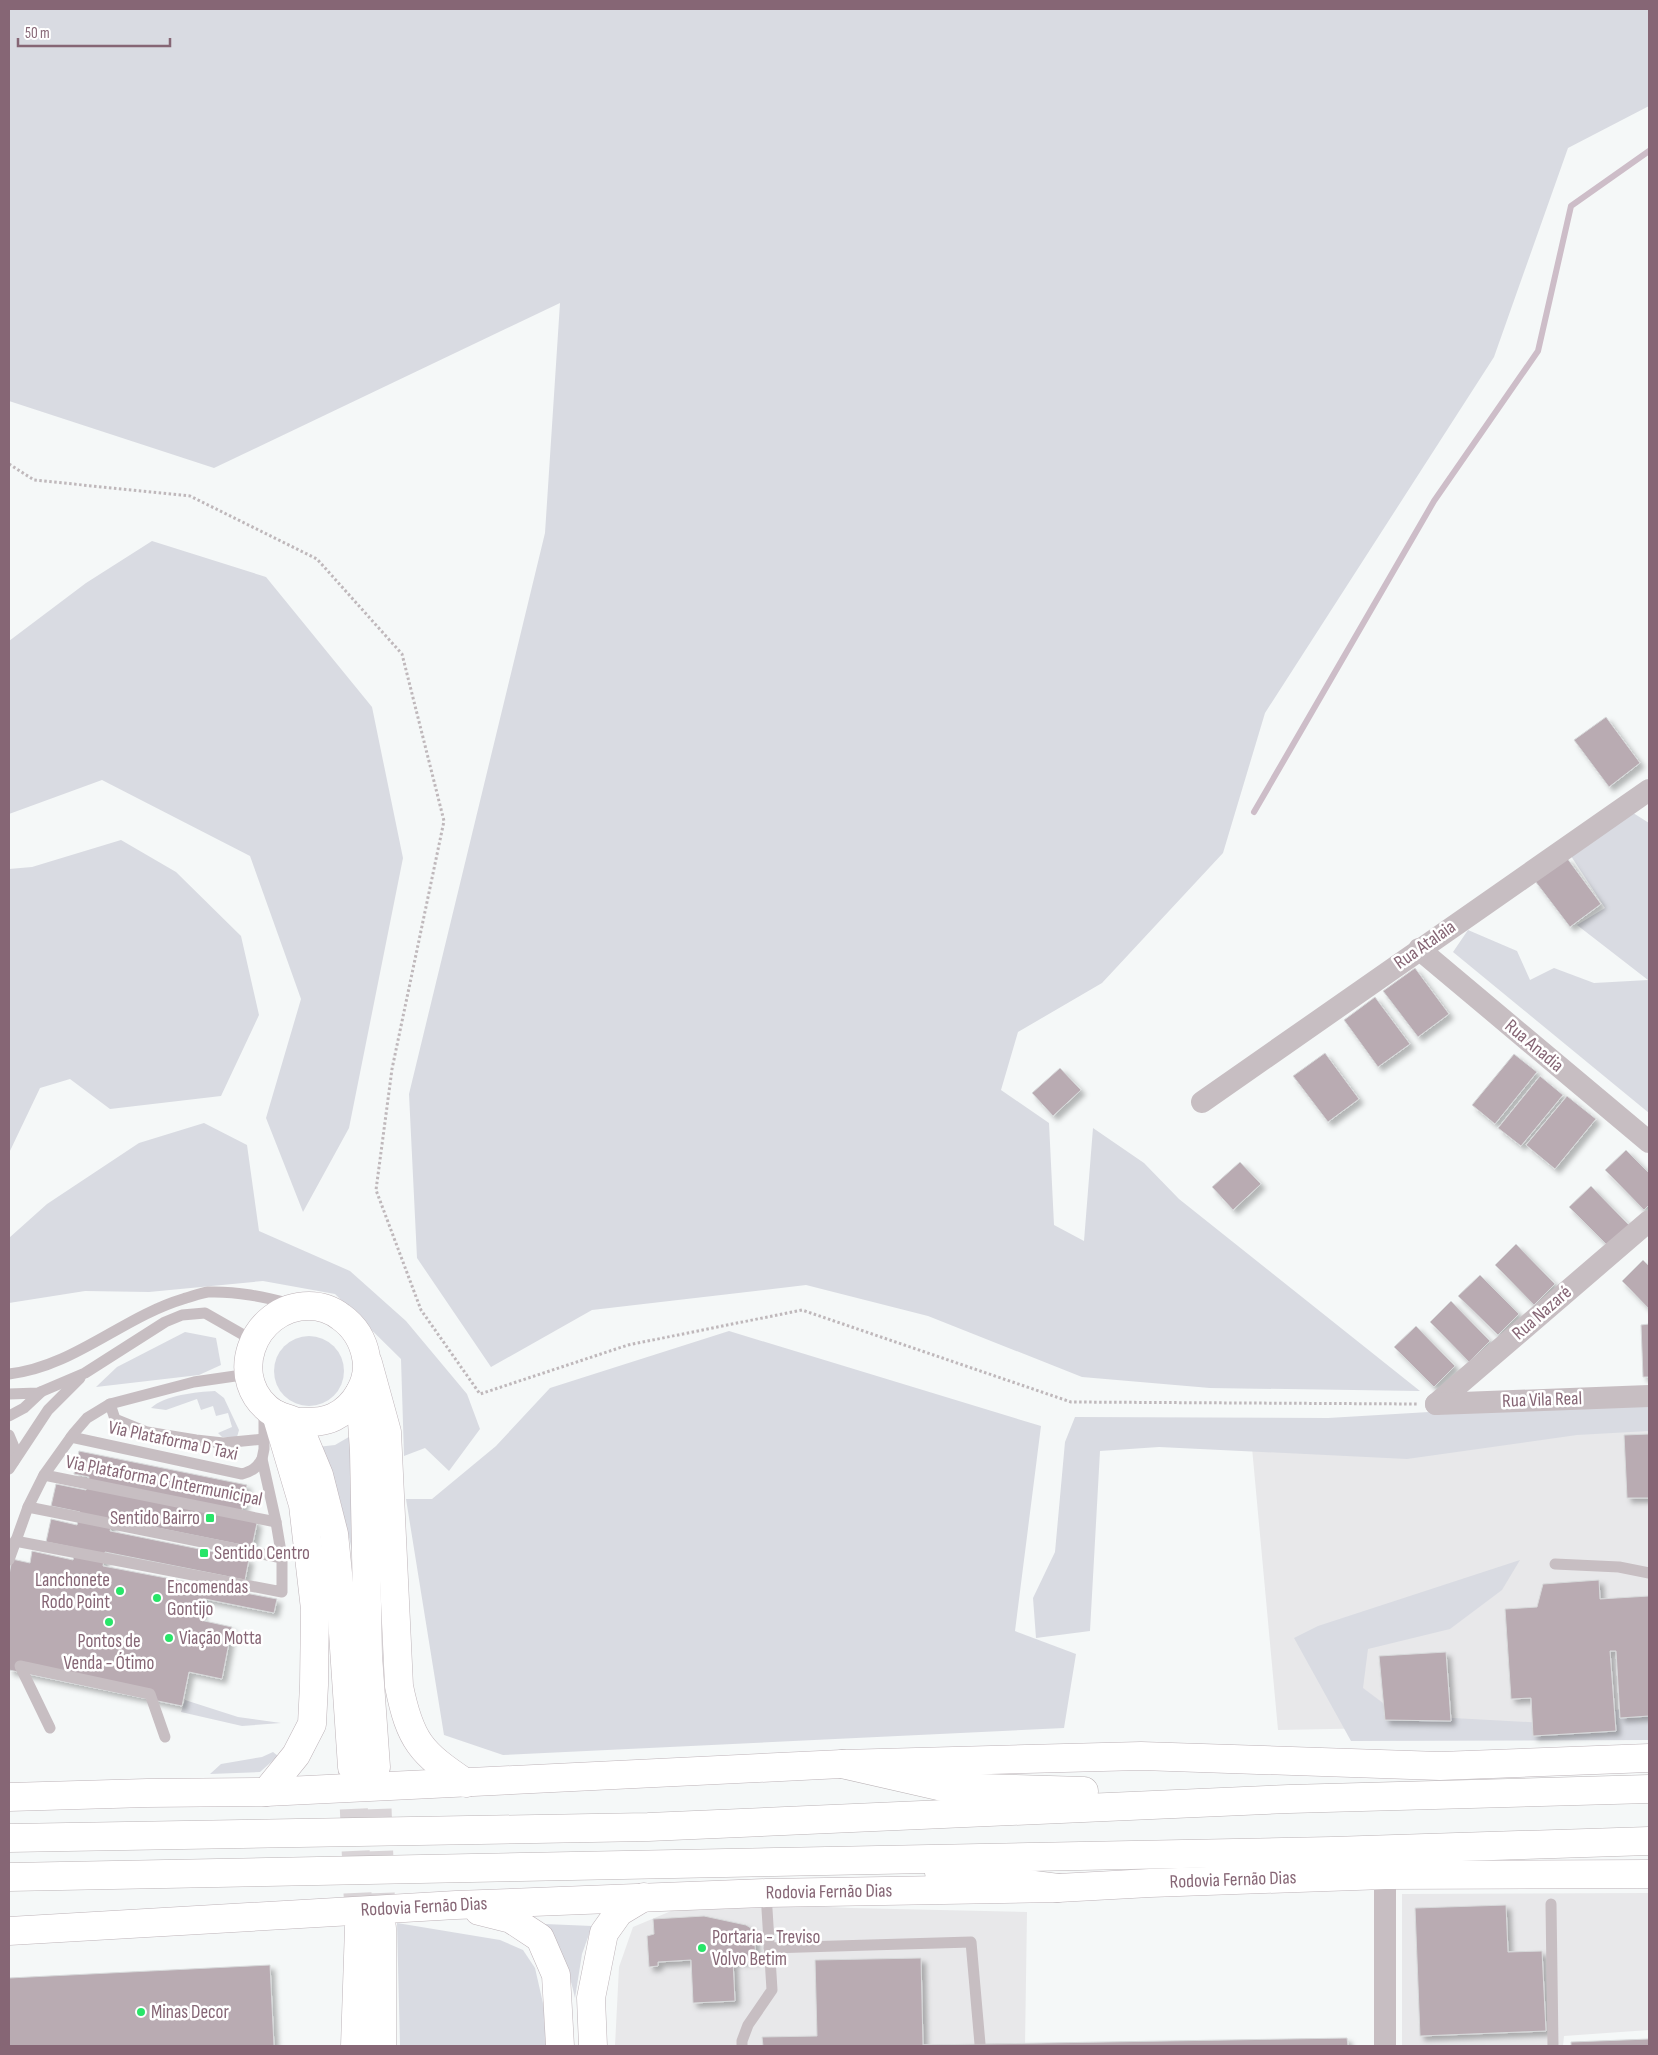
<svg xmlns="http://www.w3.org/2000/svg" width="1658" height="2055" viewBox="0 0 1658 2055" font-family="'Sofia Sans Condensed',sans-serif">
	<defs>
		<filter id="shadow"><feDropShadow dx="4.5" dy="4.5" stdDeviation="2.5" flood-color="#0004"/></filter>
	</defs>
	<rect width="100%" height="100%" fill="#f5f8f8"/>
	<g fill="#e8e8ea">
		<path d="M1649,1416V1723L1278,1730L1251,1437Z"/>
		<path d="M1649,1893V2030L1564,2036L1563,2046H1402V1894Z"/>
		<path d="M695,1901L851,1908L1027,1912L1025,2046H615L619,1967L633,1927Z"/>
	</g>
	<g fill="#d9dbe2">
		<path d="M9,9H1649V106L1568,148L1494,357L1265,713L1223,853L1102,983L1018,1032L1001,1090L1049,1123L1054,1225L1084,1241L1093,1128L1144,1163L1179,1199L1420,1391L1210,1388L1082,1377L928,1316L806,1285L592,1310L491,1367L417,1258L409,1094L545,533L560,303L214,468L9,401Z"/>
		<path d="M152,541L266,577L372,707L403,858L349,1128L303,1212L266,1118L301,999L250,856L102,780L9,814V641L86,583Z"/>
		<path d="M1630,811L1649,823V1113L1453,952L1468,930L1517,951L1530,980L1554,968L1594,983L1648,980L1577,925L1605,908L1569,853Z"/>
		<path d="M121,840L176,872L241,936L259,1015L221,1096L110,1109L70,1079L40,1088L9,1153V869L32,867Z"/>
		<path d="M204,1123L247,1145L259,1231L350,1271L406,1321L467,1394L480,1429L449,1471L425,1448L404,1456L401,1359L335,1294L263,1281L149,1292L85,1291L9,1303V1238L47,1204L139,1143Z"/>
		<path d="M729,1331L1041,1426L1015,1631L1076,1654L1064,1728L503,1755L444,1735L406,1499H432L496,1446L550,1388Z"/>
		<path d="M185,1332L216,1338L221,1365L199,1375L96,1387L117,1367Z"/>
		<circle cx="309" cy="1371" r="35"/>
		<path d="M215,1391L224,1398L239,1430L237,1437H222L218,1433L232,1427L228,1413L216,1416L213,1406L201,1410L197,1399L166,1410L151,1408C165,1395 196,1392 215,1391Z"/>
		<path d="M1649,1399V1431L1577,1435L1407,1459L1159,1447L1100,1451L1090,1631L1036,1638L1033,1598L1055,1552L1065,1442L1075,1417L1328,1418Z"/>
		<path d="M354,1434L353,1554L340,1500L317,1447L335,1445Z"/>
		<path d="M1520,1560L1502,1590L1450,1629L1368,1649L1363,1688L1399,1715L1545,1723L1649,1704V1740L1351,1741L1294,1638L1318,1626Z"/>
		<path d="M185,1700L238,1717L281,1723L242,1726L181,1712Z"/>
		<path d="M273,1752L278,1756L260,1772L210,1774L221,1764L262,1757Z"/>
		<path d="M397,1923L500,1940L523,1950L535,1968L545,2012L547,2046H400Z"/>
		<path d="M545,1924L592,1926L582,1954L575,1998C569,1970 560,1948 545,1924Z"/>
	</g>
	<g fill="none" stroke-linecap="round" stroke-linejoin="round">
		<path stroke="#cdbdc8" stroke-width="6" d="M1254,812L1434,501L1538,351L1571,206L1649,151"/>
	</g>
	<g fill="#b9abb2" stroke="#d7d9da" filter="url(#shadow)">
		<path d="M1606,717L1640,763L1609,787L1574,740Z"/>
		<path d="M1567,858L1601,904L1570,927L1535,881Z"/>
		<path d="M1415,968L1449,1014L1418,1037L1383,991Z"/>
		<path d="M1375,997L1410,1044L1378,1067L1344,1020Z"/>
		<path d="M1325,1053L1359,1099L1328,1122L1293,1076Z"/>
		<path d="M1514,1054L1537,1072L1495,1124L1472,1105Z"/>
		<path d="M1060,1068L1081,1090L1053,1116L1032,1093Z"/>
		<path d="M1540,1076L1563,1095L1521,1146L1498,1128Z"/>
		<path d="M1567,1096L1596,1119L1555,1169L1526,1145Z"/>
		<path d="M1626,1150L1649,1173V1205L1644,1210L1605,1170Z"/>
		<path d="M1240,1162L1261,1184L1233,1210L1212,1187Z"/>
		<path d="M1591,1186L1630,1226L1609,1247L1569,1207Z"/>
		<path d="M1516,1244L1555,1284L1534,1305L1495,1265Z"/>
		<path d="M1643,1260L1649,1266V1309L1622,1281Z"/>
		<path d="M1480,1275L1519,1314L1498,1335L1458,1296Z"/>
		<path d="M1451,1301L1490,1341L1469,1362L1430,1322Z"/>
		<path d="M1649,1324V1377H1643L1641,1325Z"/>
		<path d="M1416,1326L1455,1366L1434,1387L1394,1347Z"/>
		<path d="M1649,1434V1498H1627L1624,1435Z"/>
		<path d="M79,1451L247,1485L242,1510L257,1523L252,1547L113,1519L110,1531L249,1559L245,1580L105,1552L103,1566L277,1599L274,1613L205,1599L200,1620L232,1627L222,1679L189,1672L182,1706L9,1670V1575L12,1559L30,1563L32,1551L73,1560L76,1548L46,1542L51,1519L77,1525L80,1512L51,1506L56,1484L86,1490L89,1477L74,1474Z"/>
		<path d="M1599,1580L1600,1599L1649,1596V1716L1620,1718L1616,1651H1610L1616,1731L1533,1736L1531,1698L1511,1699L1505,1609L1537,1607L1543,1584Z"/>
		<path d="M1446,1652L1451,1721L1385,1720L1379,1656Z"/>
		<path d="M1506,1905L1508,1952L1542,1951L1546,2031L1420,2036L1415,1908Z"/>
		<path d="M704,1916L746,1925L754,1930L756,1960L733,1961L735,2001L693,2003L691,1960L658,1962V1966L649,1967L647,1936L654,1934L653,1919Z"/>
		<path d="M921,1958L923,2045L1347,2038L1348,2046H763L762,2037L817,2036L815,1960Z"/>
		<path d="M270,1965L274,2046H9V1978Z"/>
		<path d="M1649,2039V2046H1571V2042Z"/>
	</g>
	<g fill="none" stroke-linecap="round" stroke-linejoin="round">
		<g stroke="#d9d4d7" stroke-width="28" stroke-dasharray="28 14" stroke-linecap="butt">
			<path d="M352,1767L359,1927"/>
			<path d="M376,1767L382,1928"/>
		</g>
		<g stroke="#bdb3b8" stroke-width="29">
			<g id="secondary">
				<path d="M368,1363L387,1432L399,1686C410,1741 421,1753 466,1783"/>
				<path d="M360,1392L364,1451L368,1655L376,1767"/>
				<path d="M297,1422C309,1422 322,1423 334,1417C355,1407 371,1381 366,1357C363,1340 355,1327 341,1317C332,1310 320,1306 309,1306C252,1306 224,1382 275,1414C282,1417 290,1419 297,1422L319,1475L334,1534L341,1603L352,1767"/>
				<path d="M266,1792L296,1755L312,1724L314,1685L315,1609L303,1505L276,1414"/>
				<path d="M9,1797L147,1793L266,1792L842,1764L1141,1756L1440,1766L1649,1758"/>
				<path d="M479,1911L511,1919L540,1938L556,1975L560,2046"/>
				<path d="M382,1928V2046"/>
				<path d="M9,1931L456,1905L766,1893L1058,1888L1150,1883L1385,1875L1649,1874"/>
				<path d="M355,2046L359,1927"/>
				<path d="M593,2046L591,1998L604,1933L619,1912L644,1897"/>
			</g>
		</g>
		<g stroke="#bbb4b7" stroke-width="29">
			<g id="motorway">
				<path d="M842,1764L943,1787L1084,1791"/>
				<path d="M9,1838L648,1827L1289,1799L1649,1789"/>
				<path d="M939,1873L1058,1888"/>
				<path d="M9,1877L1332,1851L1649,1841"/>
			</g>
		</g>
		<path stroke="#bfb8bb" stroke-width="3" stroke-dasharray="2.5 2.5" stroke-linecap="butt" d="M9,464L34,480L190,496L317,559L402,654L444,821L392,1069L376,1190L421,1310L480,1394L628,1345L802,1310L1071,1402L1417,1404"/>
		<g stroke="#c7bec2" stroke-width="11">
			<path d="M9,1374C73,1367 123,1317 183,1299C191,1297 200,1293 208,1292C237,1291 264,1297 291,1304"/>
			<path d="M9,1394L38,1393L85,1373L165,1322L182,1315L205,1313L254,1341"/>
			<path d="M110,1404L115,1419L147,1432L196,1440L223,1443L264,1439"/>
			<path d="M9,1416L24,1408L41,1392"/>
			<path d="M9,1435L14,1447V1461"/>
			<path d="M71,1437L242,1474C252,1471 257,1468 262,1459"/>
			<path d="M9,1469L48,1410L80,1378"/>
			<path d="M44,1475L276,1522"/>
			<path d="M28,1507L282,1558"/>
			<path d="M15,1541L282,1592V1558L276,1522L262,1459L264,1449V1408"/>
			<path d="M9,1560L28,1507L44,1475L74,1433L87,1418L110,1404L194,1382L249,1374"/>
			<path d="M1555,1564L1619,1567L1649,1573"/>
			<path d="M50,1728L20,1666L150,1694L165,1737"/>
			<path d="M1551,1904L1553,2046"/>
			<path d="M769,1948L971,1942L980,2044"/>
			<path d="M742,2046V2041L748,2025L772,1990L766,1893"/>
		</g>
		<g stroke="#c7bec2" stroke-width="22">
			<path d="M1419,949L1649,1142"/>
			<path d="M1202,1102L1649,790"/>
			<path d="M1436,1404L1649,1221"/>
			<path d="M1436,1404L1649,1396"/>
			<path d="M1385,1875V2046"/>
		</g>
		<use href="#secondary" stroke="#fff" stroke-width="28"/>
		<use href="#motorway" stroke="#fff" stroke-width="28"/>
	</g>
	<g fill="#28e569" stroke="#fff" stroke-width="2">
		<rect x="205" y="1513" width="10" height="10" rx="2.5"/>
		<rect x="199" y="1548" width="10" height="10" rx="2.5"/>
		<circle cx="120" cy="1591" r="5"/>
		<circle cx="157" cy="1598" r="5"/>
		<circle cx="109" cy="1622" r="5"/>
		<circle cx="169" cy="1638" r="5"/>
		<circle cx="702" cy="1948" r="5"/>
		<circle cx="141" cy="2012" r="5"/>
	</g>
	<g text-anchor="middle" dominant-baseline="central" stroke-width="5" stroke-linejoin="round" paint-order="stroke">
		<g font-size="19" fill="#866675" stroke="#fff">
			<text transform="translate(1425 945) rotate(-35)">Rua Atalaia</text>
			<text transform="translate(1534 1046) rotate(40)">Rua Anadia</text>
			<text transform="translate(1542 1313) rotate(-41)">Rua Nazaré</text>
			<text transform="translate(1542 1400) rotate(-2)">Rua Vila Real</text>
			<text transform="translate(173 1441) rotate(12)">Via Plataforma D Taxi</text>
			<text transform="translate(164 1481) rotate(11)">Via Plataforma C Intermunicipal</text>
			<text transform="translate(1233 1880) rotate(-2)">Rodovia Fernão Dias</text>
			<text transform="translate(829 1892) rotate(-1)">Rodovia Fernão Dias</text>
			<text transform="translate(424 1907) rotate(-3)">Rodovia Fernão Dias</text>
		</g>
		<g font-size="19" fill="#866675" stroke="#fff" text-anchor="start">
			<text x="200" y="1518" text-anchor="end">Sentido Bairro</text>
			<text x="214" y="1553">Sentido Centro</text>
			<text x="110" y="1580" text-anchor="end">Lanchonete<tspan x="110" dy="22">Rodo Point</tspan></text>
			<text x="167" y="1587">Encomendas<tspan x="167" dy="22">Gontijo</tspan></text>
			<text x="179" y="1638">Viação Motta</text>
			<text x="109" y="1641" text-anchor="middle">Pontos de<tspan x="109" dy="22">Venda - Ótimo</tspan></text>
			<text x="712" y="1937">Portaria - Treviso<tspan x="712" dy="22">Volvo Betim</tspan></text>
			<text x="151" y="2012">Minas Decor</text>
		</g>
	</g>
	<rect width="1658" height="2055" fill="none" stroke="#866675" stroke-width="20"/>
	<path d="M18 38v8h152v-8" fill="none" stroke="#866675" stroke-width="2.5"/>
	<text x="25" y="38" font-size="15" fill="#866675" stroke="#ffffff" stroke-width="4" paint-order="stroke">50 m</text>
</svg>
